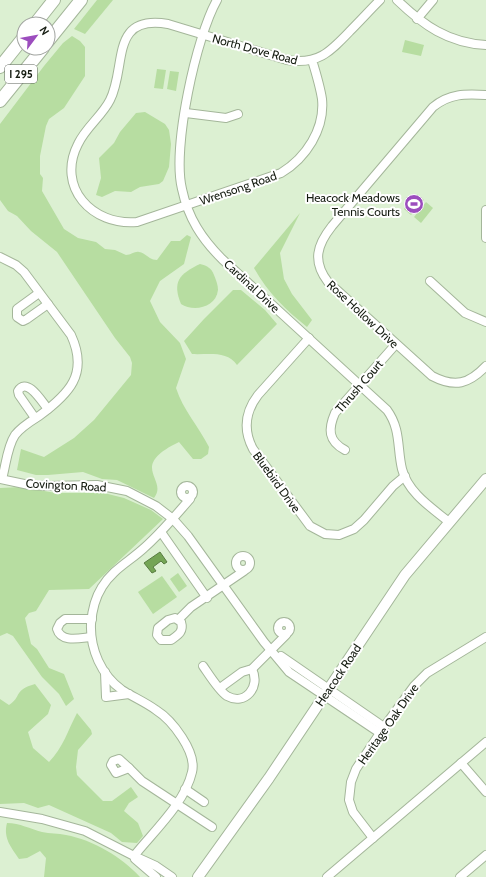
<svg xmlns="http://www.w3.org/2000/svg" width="486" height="877" viewBox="0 0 486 877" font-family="Cabin,sans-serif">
	<rect width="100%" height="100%" fill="#dcf0d2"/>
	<g fill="#b7dda1">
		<path d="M97,0H113L85,34L74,29Z"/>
		<path d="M72,36L80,41L85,47V76L64,108L49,119L46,126L40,156V174L43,178L42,191L64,229L78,238L96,242L105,249L115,250L126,255C131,255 135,251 139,252C146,253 149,260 157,260L171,241H180L187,235L191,237L184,264L160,281L150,301L160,322L180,343L186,359L176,388C183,410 199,427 209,447L208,454L201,459H193L179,442C127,467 169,479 154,498L117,480L102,479L83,472L48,475H36L17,470L21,449L44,457L74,438L94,420L131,375L132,363L130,357L115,338L57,252L31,231L17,216L8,211L0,200V124L44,66L63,43Z"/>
		<path d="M405,40L424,45L421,56L402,52Z"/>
		<path d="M157,69L166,70L163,89L154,88Z"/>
		<path d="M170,71L179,72L176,91L167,89Z"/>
		<path d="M145,112L165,124L169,130L171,144L169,167L163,181L159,184L140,187L131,192L115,191L102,197L96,195L101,178L99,158L114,143L120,132L136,113Z"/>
		<path d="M417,194L424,200L411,215L404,209Z"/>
		<path d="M426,202L433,208L421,223L414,217Z"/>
		<path d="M300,213L280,253L284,279L292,294L312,320L307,327C286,310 268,293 254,268Z"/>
		<path d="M200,264C208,266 211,268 214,275C216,280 218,285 218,290C216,308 193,312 181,304C172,282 179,274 200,264Z"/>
		<path d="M233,290H241L265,310L277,324L237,365C227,350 208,355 192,354L184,341L204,319Z"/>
		<path d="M21,487L56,493H104L124,498L151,510L163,519L89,589L49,590L36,611L29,613L25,618L31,644L37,649L49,668L64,674L74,699L66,706L59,694L42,677L13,636L7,633L0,636V488Z"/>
		<path d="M178,573L187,586L179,592L170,579Z"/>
		<path d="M162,576L177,597L153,614L138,592Z"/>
		<path d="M35,684L51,705L48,714L28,732L33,748L49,762C63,748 68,730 77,713L91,730L92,734L78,750L76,767L77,775L103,801H112L131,787L138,797L129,803L124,811L138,823L143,836L137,843L122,842L111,833L49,805L38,808L24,803L0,804V699L9,705C22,697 13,690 35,684Z"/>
		<path d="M7,823C20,823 30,829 42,832C50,834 58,833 66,835C93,840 122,857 140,877H44L46,858L40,851L27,858L19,859C11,847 3,838 7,823Z"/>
	</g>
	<path fill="#74a555" stroke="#587c41" d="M160,552L167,562L164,564L161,561L153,567L156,571L152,573L144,563Z"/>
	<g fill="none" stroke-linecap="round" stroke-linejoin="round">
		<g stroke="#a4b69a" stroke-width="10">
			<g id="minor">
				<path d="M217,0C196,37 172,148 182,189C188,218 202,239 222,259L387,410C401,429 397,448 402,469C408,493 432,508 449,522"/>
				<path d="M397,0C423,25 448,43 486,45"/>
				<path d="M417,19L433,0"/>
				<path d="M312,60C316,73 320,86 322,99C325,129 306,158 281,173L137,222C92,226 56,187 78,144C86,127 102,116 110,100C127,67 109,14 168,24L287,60C318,65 330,52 350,31C360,21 370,10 380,0"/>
				<path d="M486,95C466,94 450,93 433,107L332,226C317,245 312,261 328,282L432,376C455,388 469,384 486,366"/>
				<path d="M186,113L226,118L238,114"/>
				<path d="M486,210V238"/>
				<path d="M0,257L16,265L24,272L71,335C89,374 69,394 39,416C31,421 21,427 15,435C7,447 6,465 2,479"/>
				<path d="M430,281L465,313L486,322"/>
				<path d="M39,293L17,309V317L23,321L27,319L48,304"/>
				<path d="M309,338L258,395C245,412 243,430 253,449L310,526L325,534L339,535L354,529L364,520L393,486L405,476"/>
				<path d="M35,418L19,395L18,391C27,376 42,402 48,409"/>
				<path d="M345,450C328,441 328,429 335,413L396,344"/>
				<path d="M0,479L29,485L47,486L97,485L127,491L156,506L173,519L188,536L264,642L289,672L380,733"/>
				<circle cx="187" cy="492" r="6"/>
				<path d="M161,532L207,598"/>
				<circle cx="243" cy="563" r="7"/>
				<path d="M175,618L181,622C184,632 178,635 171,640H161L157,635L158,628L168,620Z"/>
				<path d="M179,619L191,607L244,571"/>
				<circle cx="284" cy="628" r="6"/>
				<path d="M91,637C80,638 61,643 57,629L60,623L65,619H92"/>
				<path d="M281,656L384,727"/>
				<path d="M203,666C208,673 219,691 227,696C245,706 261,687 252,669"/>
				<path d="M105,672L106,697L129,694"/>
				<path d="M220,688L242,672L252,669L286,635"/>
				<path d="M119,759L129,768L116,773L111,765L113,761Z"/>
				<path d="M461,763L486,792"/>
				<path d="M129,768L142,781L212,827"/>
				<path d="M185,789L204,802"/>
				<path d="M0,812L42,819L85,831L134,856L156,866L172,877"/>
				<path d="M373,838L353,812L349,800L351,782L356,769L384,727L414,686L427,673L486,637"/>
				<path d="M134,856C153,832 185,803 192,772C197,752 172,720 156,710C145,702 133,697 122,690C101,675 90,649 91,624C92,611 95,598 102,587C112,570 130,561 144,548C161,533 175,516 190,499"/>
				<path d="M135,859L156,877"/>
				<path d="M327,877L486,742"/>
				<path d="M460,877L486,855"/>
			</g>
		</g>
		<g stroke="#a4b69a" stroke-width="12">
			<path id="major" d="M198,877L269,778L405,575L486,479"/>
		</g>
		<g stroke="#a4b69a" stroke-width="14">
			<g id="highway">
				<path d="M35,24L54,0"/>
				<path d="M48,41L81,0"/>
				<path d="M0,67L24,37"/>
				<path d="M0,101L43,48"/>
			</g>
		</g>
		<use href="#minor" stroke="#fff" stroke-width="8"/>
		<use href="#major" stroke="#fff" stroke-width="10"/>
		<use href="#highway" stroke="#fff" stroke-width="12"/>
	</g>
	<defs>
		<g id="stadium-disc" transform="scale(1)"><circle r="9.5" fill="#9c4dbe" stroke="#fff"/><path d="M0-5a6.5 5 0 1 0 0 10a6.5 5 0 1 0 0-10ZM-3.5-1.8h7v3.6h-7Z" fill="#fff"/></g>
	</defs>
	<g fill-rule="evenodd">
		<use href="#stadium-disc" x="414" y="204"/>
	</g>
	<g text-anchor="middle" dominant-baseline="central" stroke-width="4" stroke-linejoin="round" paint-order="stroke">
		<rect fill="#fff" stroke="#5b6058" stroke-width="1" x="5" y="65" width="32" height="18" rx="3"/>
		<g font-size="11" font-weight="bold" fill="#151c11">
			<text x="21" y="74">I 295</text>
		</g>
		<g font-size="12" fill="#151c11" stroke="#fff">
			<text transform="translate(255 49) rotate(15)">North Dove Road</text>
			<text transform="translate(238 188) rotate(-19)">Wrensong Road</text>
			<text transform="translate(252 286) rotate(43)">Cardinal Drive</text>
			<text transform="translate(363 314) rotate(43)">Rose Hollow Drive</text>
			<text transform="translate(359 386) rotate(-49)">Thrush Court</text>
			<text transform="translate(277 482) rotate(54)">Bluebird Drive</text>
			<text transform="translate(66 485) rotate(3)">Covington Road</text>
			<text transform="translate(338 675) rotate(-56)">Heacock Road</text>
			<text transform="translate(388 724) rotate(-55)">Heritage Oak Drive</text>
		</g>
		<g font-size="12" fill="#151c11" stroke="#fff" text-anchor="end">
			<text x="400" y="197">Heacock Meadows<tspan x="400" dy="14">Tennis Courts</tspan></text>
		</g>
	</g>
	<g transform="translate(36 36) rotate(58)"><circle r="19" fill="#ffffff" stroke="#a1a4a0"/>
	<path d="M0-3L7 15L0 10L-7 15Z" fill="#9c4dbe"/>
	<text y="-6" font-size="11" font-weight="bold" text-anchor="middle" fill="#151c11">N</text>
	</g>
</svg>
